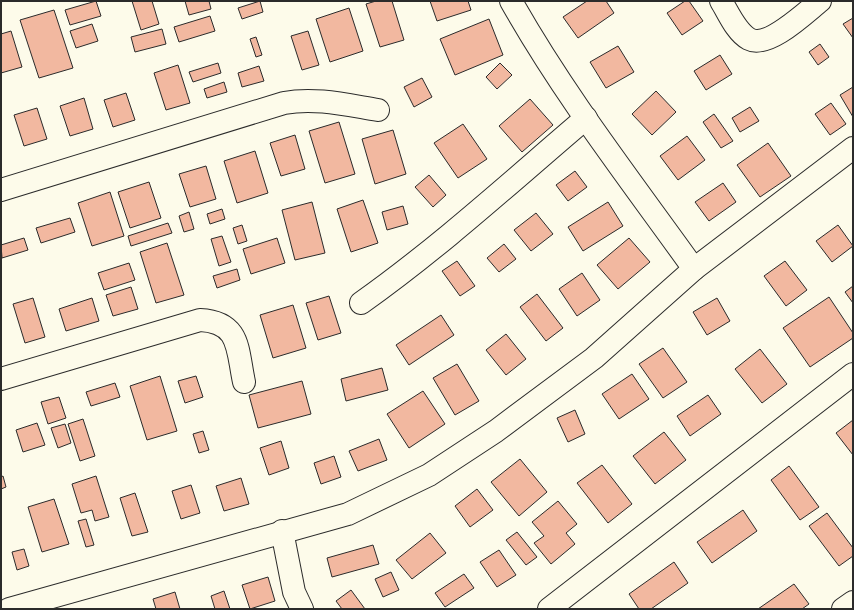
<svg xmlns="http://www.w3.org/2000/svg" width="854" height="610" viewBox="0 0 854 610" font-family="'Alegreya Sans',sans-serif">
	<rect width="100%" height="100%" fill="#fdfbea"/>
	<g fill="#f2b8a0" stroke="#2b2b2b">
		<path d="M96,1L101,16L70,25L65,10Z"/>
		<path d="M132,1H152L159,24L141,30Z"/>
		<path d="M185,1H209L211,9L189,15Z"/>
		<path d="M260,1L263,12L242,19L238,8Z"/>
		<path d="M376,1H392L404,40L380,47L366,4Z"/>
		<path d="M430,1H468L471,10L437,21Z"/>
		<path d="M587,1H606L614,13L578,38L563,17Z"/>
		<path d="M685,1H689L703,21L682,35L667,13Z"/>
		<path d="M349,8L363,51L330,62L316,19Z"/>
		<path d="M54,10L73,68L39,78L20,20Z"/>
		<path d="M210,16L215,31L179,42L174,27Z"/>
		<path d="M853,18V38L843,24Z"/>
		<path d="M489,19L503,55L455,75L440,39Z"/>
		<path d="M92,24L98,41L76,48L70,31Z"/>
		<path d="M162,29L166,44L135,52L131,37Z"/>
		<path d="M11,31L22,67L1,73V34Z"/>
		<path d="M308,31L319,65L302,70L291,36Z"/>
		<path d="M256,37L262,55L256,57L250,39Z"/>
		<path d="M820,44L829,57L818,65L809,52Z"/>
		<path d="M618,46L634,72L606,88L590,62Z"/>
		<path d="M720,55L732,74L706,90L694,71Z"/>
		<path d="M218,63L221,73L193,82L189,72Z"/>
		<path d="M500,63L512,75L497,89L486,77Z"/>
		<path d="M178,65L190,103L166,110L154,73Z"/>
		<path d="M259,66L264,81L242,87L238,73Z"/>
		<path d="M422,78L432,97L414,107L404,87Z"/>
		<path d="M224,82L227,92L207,98L204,89Z"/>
		<path d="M853,87V117L840,95Z"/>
		<path d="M656,91L676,112L652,135L632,114Z"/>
		<path d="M126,93L135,120L113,127L104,100Z"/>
		<path d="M84,98L93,129L70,136L60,106Z"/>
		<path d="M530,99L553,125L522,152L499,126Z"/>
		<path d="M831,103L846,124L830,135L815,114Z"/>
		<path d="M750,107L759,121L740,132L732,118Z"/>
		<path d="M37,108L47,139L24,146L14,115Z"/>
		<path d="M714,114L733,141L721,148L703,122Z"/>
		<path d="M339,122L355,174L325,183L309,131Z"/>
		<path d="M463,124L487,159L458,178L434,143Z"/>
		<path d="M393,130L406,174L375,184L362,139Z"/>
		<path d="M295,135L305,169L281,176L270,143Z"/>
		<path d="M687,136L705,160L678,180L660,156Z"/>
		<path d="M768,143L791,176L760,197L737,165Z"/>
		<path d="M255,151L268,193L237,203L224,161Z"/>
		<path d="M206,166L216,199L190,207L179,174Z"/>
		<path d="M575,171L587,187L568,201L556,185Z"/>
		<path d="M429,175L446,195L433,207L415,187Z"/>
		<path d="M149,182L161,218L130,228L118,192Z"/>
		<path d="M723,183L736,202L709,221L695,202Z"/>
		<path d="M110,192L124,236L92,246L78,203Z"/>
		<path d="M363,200L378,243L351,252L337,209Z"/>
		<path d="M312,202L325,253L295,260L282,210Z"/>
		<path d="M608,202L623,226L583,251L568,227Z"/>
		<path d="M403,206L408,224L387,230L382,212Z"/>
		<path d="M222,209L225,219L210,224L207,214Z"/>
		<path d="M189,212L194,229L184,232L179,216Z"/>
		<path d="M536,213L553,234L531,251L514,230Z"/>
		<path d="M70,218L75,232L41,243L36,228Z"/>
		<path d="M168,223L172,233L131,246L128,236Z"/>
		<path d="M242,225L247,241L238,244L233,228Z"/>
		<path d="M838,225L853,246L832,262L816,241Z"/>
		<path d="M222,236L231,262L219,266L211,239Z"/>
		<path d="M24,238L28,250L2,258L1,245Z"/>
		<path d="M277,238L285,263L251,274L243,249Z"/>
		<path d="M629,238L650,262L618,289L597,265Z"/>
		<path d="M167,243L184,295L156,303L140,252Z"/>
		<path d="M504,244L516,259L499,272L487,258Z"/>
		<path d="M457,261L475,286L460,296L442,271Z"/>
		<path d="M785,261L807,290L786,306L764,276Z"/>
		<path d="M129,263L135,280L104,290L98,273Z"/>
		<path d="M237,269L240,280L217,288L213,276Z"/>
		<path d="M582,273L600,300L577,316L559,289Z"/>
		<path d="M853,286V303L845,292Z"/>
		<path d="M131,287L138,309L113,316L106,295Z"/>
		<path d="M537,294L563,328L546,341L520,307Z"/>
		<path d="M329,296L341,333L318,340L306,303Z"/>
		<path d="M829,297L853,333V338L810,367L783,328Z"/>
		<path d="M33,298L45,337L25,343L13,304Z"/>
		<path d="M92,298L99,321L66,331L59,309Z"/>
		<path d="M717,298L730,321L707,335L693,312Z"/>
		<path d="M293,305L306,348L273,358L260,315Z"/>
		<path d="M441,315L454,335L409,365L396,345Z"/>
		<path d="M506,334L526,359L506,375L486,350Z"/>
		<path d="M663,348L687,382L663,398L639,364Z"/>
		<path d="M760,349L787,384L762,403L735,369Z"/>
		<path d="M457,364L479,401L455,415L433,378Z"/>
		<path d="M382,368L388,390L346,401L341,379Z"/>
		<path d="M632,374L649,399L619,419L602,394Z"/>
		<path d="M160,376L177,431L147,440L130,386Z"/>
		<path d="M196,376L203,397L185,403L178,381Z"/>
		<path d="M302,381L311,414L258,428L249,395Z"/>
		<path d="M115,383L120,397L91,406L86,392Z"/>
		<path d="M423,391L445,424L409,448L387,414Z"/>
		<path d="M708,395L721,414L690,436L677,416Z"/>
		<path d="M59,397L66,418L48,424L41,402Z"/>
		<path d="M575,410L585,434L568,442L557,418Z"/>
		<path d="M83,419L95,456L80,461L68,424Z"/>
		<path d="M853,420V455L836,433Z"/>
		<path d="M37,423L45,445L23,452L16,430Z"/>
		<path d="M65,424L71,443L58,448L51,428Z"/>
		<path d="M203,431L209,450L199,453L193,434Z"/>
		<path d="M664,432L686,460L655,484L633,456Z"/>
		<path d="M379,439L387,460L358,471L349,451Z"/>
		<path d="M281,441L289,468L269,475L260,448Z"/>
		<path d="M334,456L341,477L321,484L314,463Z"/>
		<path d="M520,459L547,492L519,516L491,482Z"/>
		<path d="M602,465L632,504L608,523L577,483Z"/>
		<path d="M789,466L819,507L800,520L771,480Z"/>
		<path d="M3,476L6,487L1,489V477Z"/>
		<path d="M96,476L109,517L95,521L92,510L81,513L72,484Z"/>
		<path d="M241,478L249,504L224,511L216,486Z"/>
		<path d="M191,485L200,513L181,519L172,491Z"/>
		<path d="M477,489L493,510L470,527L455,506Z"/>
		<path d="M135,493L148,532L132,536L120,498Z"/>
		<path d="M54,499L69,544L42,552L28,507Z"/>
		<path d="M558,501L577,524L566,533L575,544L551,564L534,543L544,536L532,522Z"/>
		<path d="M743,510L757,531L712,563L697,542Z"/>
		<path d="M827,513L853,548V556L839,566L809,526Z"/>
		<path d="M86,519L94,545L86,547L78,521Z"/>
		<path d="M517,532L537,557L526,565L506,540Z"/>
		<path d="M430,533L446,553L412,579L396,560Z"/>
		<path d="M373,545L379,564L332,577L327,558Z"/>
		<path d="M24,549L29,566L17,570L12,552Z"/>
		<path d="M499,550L516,575L497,587L480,562Z"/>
		<path d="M674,562L688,583L651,609H639L629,594Z"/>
		<path d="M391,572L399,590L383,597L375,579Z"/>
		<path d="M464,574L474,588L445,607L435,593Z"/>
		<path d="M268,577L275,601L250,609L242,585Z"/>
		<path d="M794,584L809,604L802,609H758Z"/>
		<path d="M351,590L365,609H342L336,601Z"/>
		<path d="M224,591L230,609H215L211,596Z"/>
		<path d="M175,592L180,609H156L153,599Z"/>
	</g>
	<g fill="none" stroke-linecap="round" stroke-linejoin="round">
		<g stroke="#2b2b2b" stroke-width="24">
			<g id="minor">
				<path d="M511,1C564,95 631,181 694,269"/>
				<path d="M721,1C728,12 736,32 749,39C768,49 805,13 820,1"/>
				<path d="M1,190L284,103C315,97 347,105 378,110"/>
				<path d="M361,303C440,247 512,181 586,118"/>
				<path d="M1,379L200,320C241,322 237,350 244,382"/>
				<path d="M282,531L294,592L302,609"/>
				<path d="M9,609L348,514L429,475L496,431L594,358L694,269L853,148"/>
				<path d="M549,609L853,374"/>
				<path d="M843,609L853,602"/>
			</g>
		</g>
		<use href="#minor" stroke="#fdfbea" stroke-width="22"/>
	</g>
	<rect width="854" height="610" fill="none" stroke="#2b2b2b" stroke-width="4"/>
</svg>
